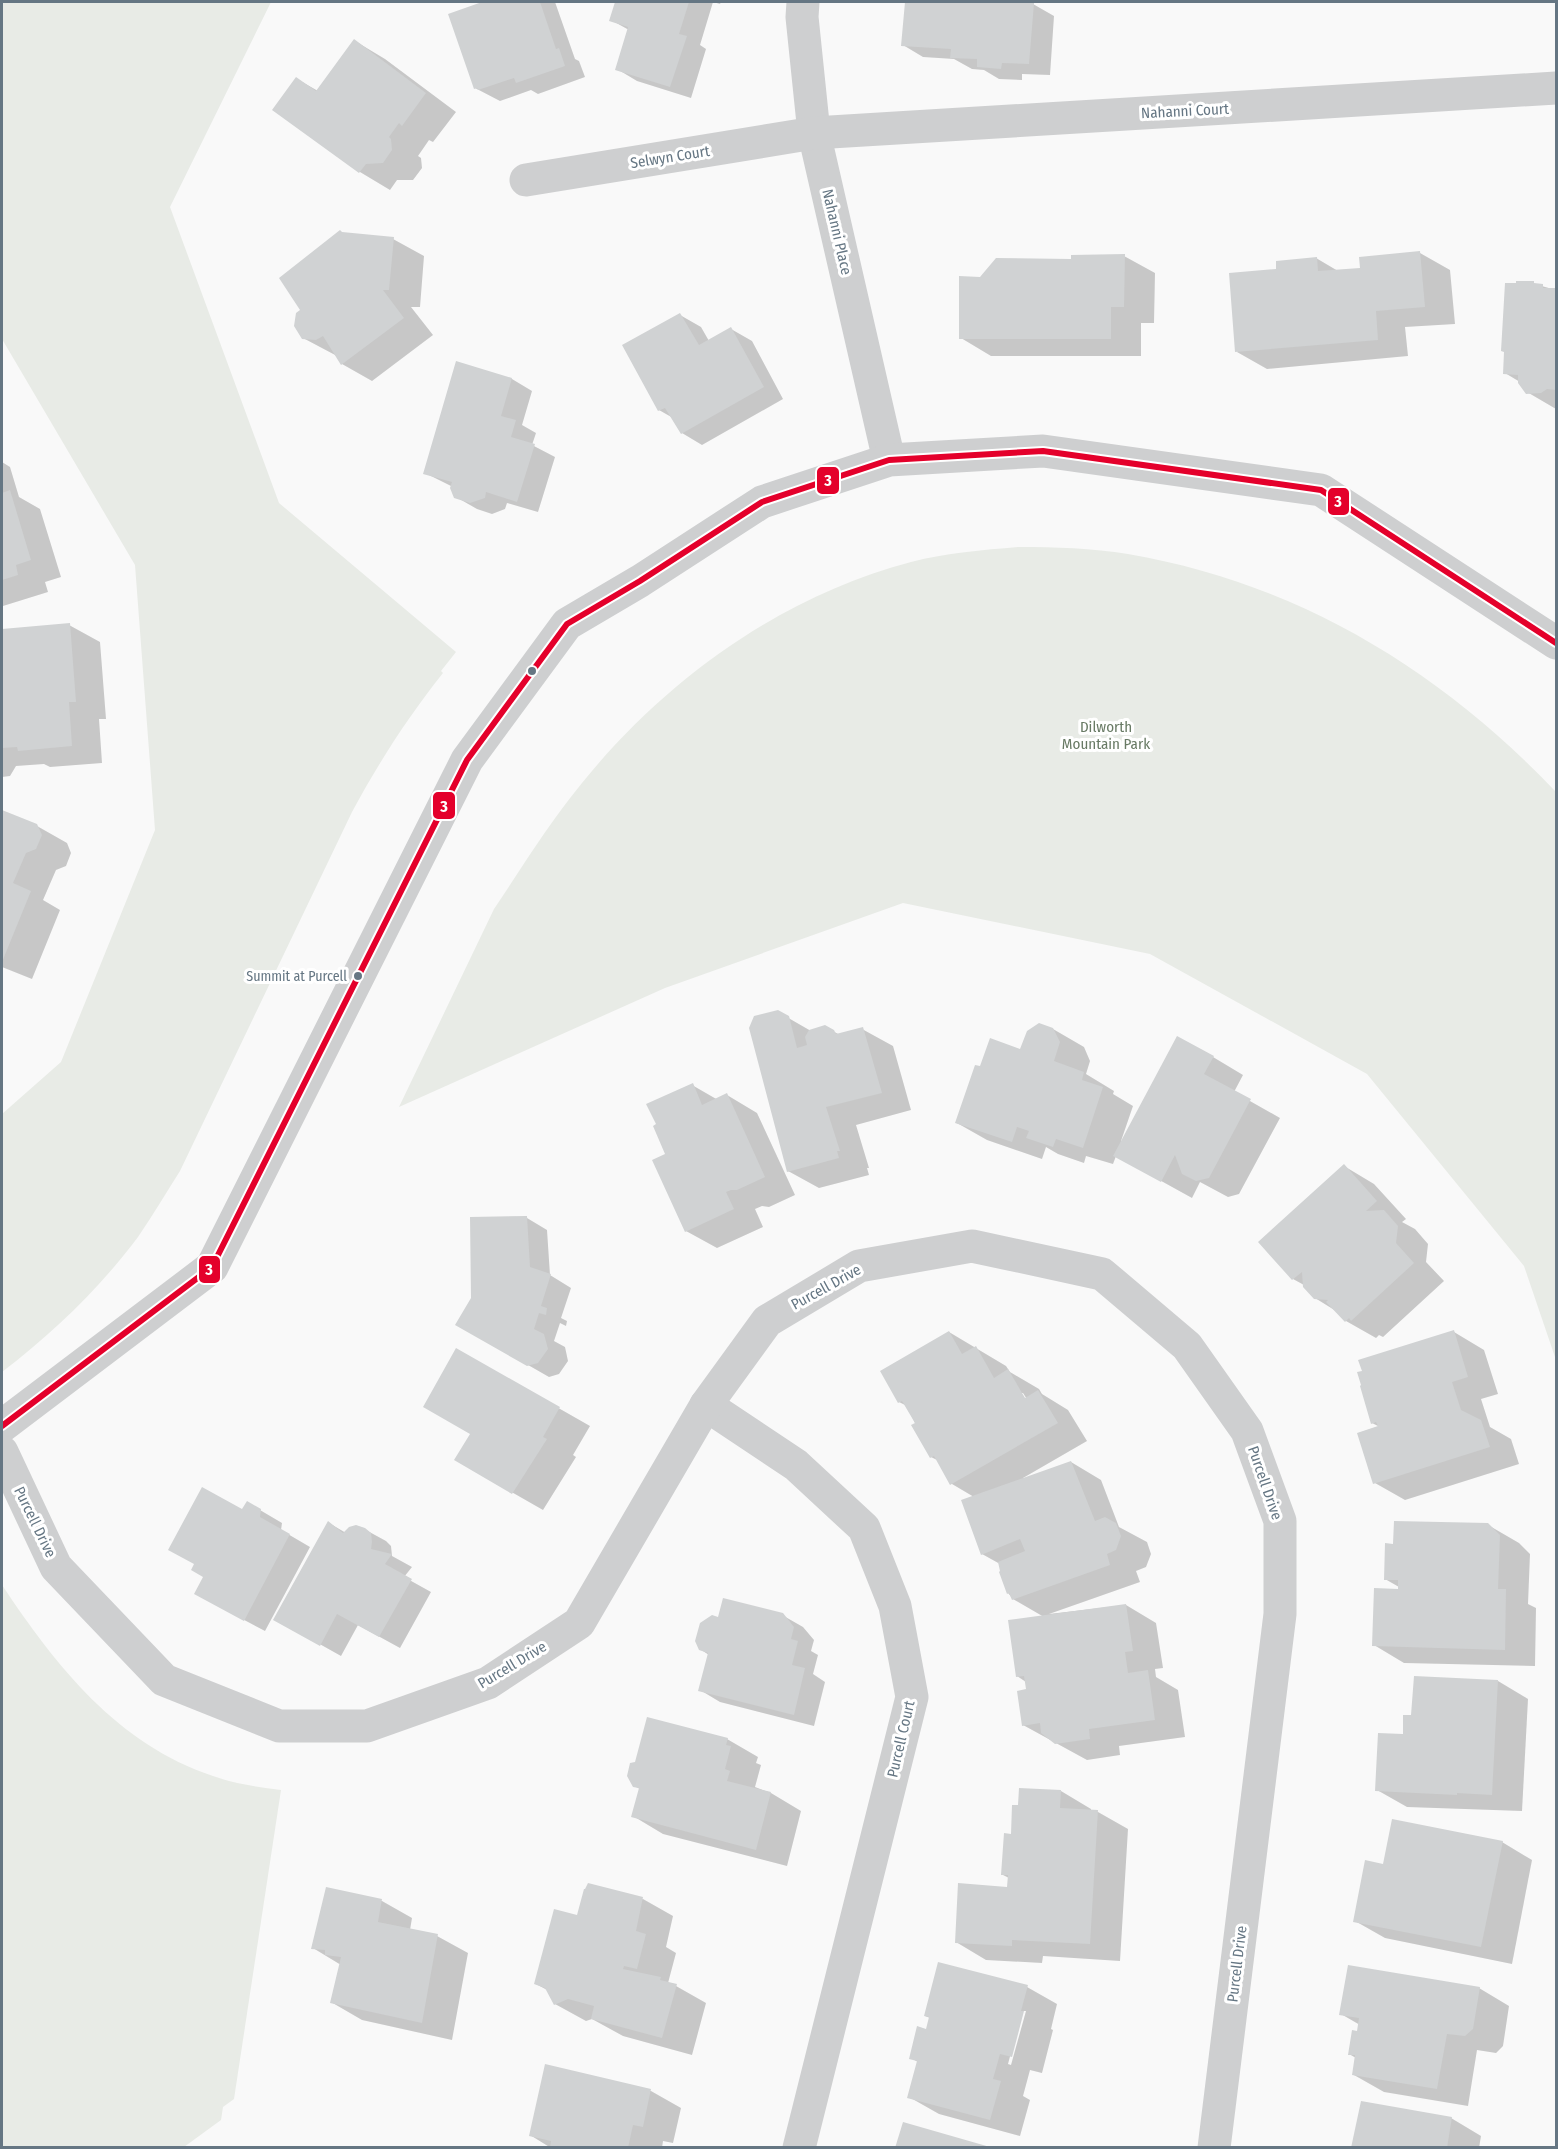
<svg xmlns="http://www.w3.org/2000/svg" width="1558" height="2149" viewBox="0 0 1558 2149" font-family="'Fira Sans Condensed',sans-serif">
	<rect width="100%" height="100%" fill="#f9f9f9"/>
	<g fill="#e8ebe6">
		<path d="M2,2H271L170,207L279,503L456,652L441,671L443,673C408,717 379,762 352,812L180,1171C166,1193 153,1215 138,1237C99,1289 53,1333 2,1372V1114L61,1062L155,830L135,565L2,339Z"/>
		<path d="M1019,547C1055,547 1092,548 1128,554C1297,583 1439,669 1556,792V1360L1524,1266L1367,1074L1150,954L903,903L665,988L399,1107L494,909C523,866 549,823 582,783C666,679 782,596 911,562C947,553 983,550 1019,547Z"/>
		<path d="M2,1585C56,1666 117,1744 213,1776C235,1784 258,1787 281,1790L234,2099L223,2107L221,2120L184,2147H2Z"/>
	</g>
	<g fill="#0003" fill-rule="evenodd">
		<path d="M487,2H555L575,59L579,61L585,77L538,94L531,90L500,101L475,88L450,15Z"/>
		<path d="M617,2H721L720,4L713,2L700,45L706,49L691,98L637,81L617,69L629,30L611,20Z"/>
		<path d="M906,2H1013L1033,4L1054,16L1050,75L1022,74V80L999,79L984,70L972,69L954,59L923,57L903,45Z"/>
		<path d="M1299,2H1324L1302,3Z"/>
		<path d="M355,41L385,59L456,112L433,142L429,140L418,156L421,158L422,168L413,180H397L390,190L360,172L274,109L297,79L318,91Z"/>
		<path d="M393,239L424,256L420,307H411L433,335L372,381L342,364L337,356L303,338L302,310Z"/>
		<path d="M1420,253L1450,270L1455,324L1405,327L1408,356L1267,369L1237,352L1316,258L1338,271L1361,269Z"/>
		<path d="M1124,256L1155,273L1154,323H1141V356H991L961,338L981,278L1072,260Z"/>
		<path d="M1538,285L1556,290V409L1527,392L1520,382L1505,373Z"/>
		<path d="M680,315L701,327L709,341L731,329L752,341L783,399L702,445L682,433L673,418L659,410Z"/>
		<path d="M458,363L512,379L532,391L522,425L536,433L532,445L555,457L538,512L507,503L505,509L492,514L477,509L456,497L451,486L425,473Z"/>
		<path d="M2,462L10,467L19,497L40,509L61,577L45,582L48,592L3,606L2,605Z"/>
		<path d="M69,625L100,642L106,719H99L102,763L50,767L44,764L16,766L10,776L2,777V630Z"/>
		<path d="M2,811L37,826L67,843L71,853L66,866L56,870L43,900L60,910L32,979L2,967Z"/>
		<path d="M778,1012L811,1031L825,1027L840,1035L862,1029L893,1046L911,1110L856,1125L869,1168H867L869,1175L819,1188L788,1171Z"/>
		<path d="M1053,1029L1084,1047L1090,1061L1086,1074L1114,1091L1113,1094L1133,1106L1121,1141L1123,1142L1213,1057L1243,1075L1234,1092L1280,1118L1239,1194L1228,1197L1200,1182L1192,1198L1116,1156L1113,1164L1086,1156L1084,1163L1058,1154L1046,1147L1042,1159L987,1140L957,1123L981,1068L1021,1051Z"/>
		<path d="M692,1085L718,1100L727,1095L757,1113L795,1195L769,1207L762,1206L755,1209L763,1227L717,1248L686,1231L667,1155L657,1125Z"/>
		<path d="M1344,1166L1374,1184L1406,1219L1402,1222L1415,1229L1428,1244L1426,1262L1444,1281L1383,1337L1379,1335L1376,1338L1346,1321L1336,1311L1315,1298L1304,1285L1293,1279Z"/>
		<path d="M527,1218L547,1230L550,1275L571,1288L561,1318L567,1321L566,1326L560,1323L554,1341L565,1347L568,1361L559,1374L549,1377L457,1324Z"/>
		<path d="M949,1332L1006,1366L1010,1372L1039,1389L1042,1394L1068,1410L1087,1441L1023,1478L1024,1479L1071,1462L1101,1480L1119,1527L1147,1542L1151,1554L1146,1567L1136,1571L1140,1582L1049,1614L1126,1605L1156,1623L1163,1668L1155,1669L1156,1677L1178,1690L1185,1737L1119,1746L1120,1755L1087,1760L1023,1725L1027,1690L1026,1682L1017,1676L1044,1617L1013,1599L1008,1593L1000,1564L982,1554L974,1497L952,1484L939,1461L931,1457L907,1406L899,1402ZM1020,1393H1023L1030,1404Z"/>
		<path d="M1454,1332L1484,1350L1498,1394L1481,1399L1490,1427L1511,1439L1519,1464L1405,1500L1375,1483L1380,1427L1372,1423L1363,1372Z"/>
		<path d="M457,1350L590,1426L573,1455L576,1457L543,1510L456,1460L472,1434Z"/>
		<path d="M248,1503L282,1523L281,1530L310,1547L265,1631L216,1605L243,1511Z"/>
		<path d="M329,1523L346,1533L364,1529L386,1541L391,1546L392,1556L412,1567L404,1577L431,1592L400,1648L358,1625L341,1656L275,1619Z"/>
		<path d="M1488,1525L1519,1543L1530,1554L1528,1604L1536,1608L1535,1666L1404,1663L1374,1645L1399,1591V1587L1385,1579L1395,1545Z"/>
		<path d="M782,1615L803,1627L814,1640L811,1651L818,1655L813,1674L825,1682L814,1726L720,1702L700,1690L709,1655L700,1649Z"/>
		<path d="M1498,1681L1528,1699L1522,1811L1407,1807L1377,1790L1404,1736Z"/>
		<path d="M727,1739L758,1757L756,1763L761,1765L755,1787L771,1793L801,1811L787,1866L663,1834L633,1816L640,1789L634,1786Z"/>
		<path d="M1061,1791L1091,1809V1811L1098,1812L1128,1829L1120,1961L1043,1956L1042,1963L986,1960L956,1942L1008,1888L1009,1878L1003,1875L1012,1836Z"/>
		<path d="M1502,1842L1532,1860L1512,1964L1385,1938L1355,1921L1384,1866Z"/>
		<path d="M327,1889L382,1901L412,1918L410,1930L437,1936L468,1953L452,2040L362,2020L331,2002L341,1965L313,1948Z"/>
		<path d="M643,1899L673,1916L666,1947L676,1953L668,1983L676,1986L706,2003L692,2055L623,2036L592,2019L586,2021L555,2004L549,1991L536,1984L578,1917Z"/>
		<path d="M1027,1987L1057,2004L1051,2029L1053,2030L1042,2073L1030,2070L1023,2096L1030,2100L1020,2136L939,2114L909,2097L918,2062L911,2058L927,2031L930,2018L925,2016ZM1022,2011H1026L1011,2065L1008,2064Z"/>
		<path d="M1479,1988L1509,2006L1503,2046L1496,2053L1477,2050L1468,2106L1384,2092L1354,2075L1356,2058L1349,2054L1360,2025L1341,2014Z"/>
		<path d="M546,2066L651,2091L681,2108L673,2143L663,2141L662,2148H551L530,2135Z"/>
		<path d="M1451,2118L1481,2136L1479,2148H1352Z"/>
	</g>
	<g fill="#d0d2d3">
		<path d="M482,2H540L556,49L559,48L565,66L516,83L514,78L478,90L477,88L474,89L448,14Z"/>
		<path d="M615,2H689L679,34L687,36L670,87L615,70L628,27L609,21Z"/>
		<path d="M905,2L1034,3L1029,64L1002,63L1001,69L977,67V59L950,58L951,49L901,46Z"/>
		<path d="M354,39L426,93L402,126L399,123L389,137L391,139L392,150L383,163L366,164L359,173L272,110L296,77L316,91Z"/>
		<path d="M340,230L342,232L394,237L389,290H383L404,318L341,365L323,336L316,340L302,339L294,326L296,313L300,310L279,278Z"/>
		<path d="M1420,251L1425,307L1376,311L1378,340L1235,352L1229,273L1276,269V261L1317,257L1318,271L1360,268L1359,257Z"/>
		<path d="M1125,254L1124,307H1111V339H959V276L980,277L996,258L1071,259V255Z"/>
		<path d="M1516,281H1534V283L1543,284V288H1556V390L1547,389L1541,393L1526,394L1518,383V375L1503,374L1504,352L1501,351L1505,283H1516Z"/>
		<path d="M680,313L699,345L731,327L764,387L681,434L665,408L658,411L622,345Z"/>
		<path d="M456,361L512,378L501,416L516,420L511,437L535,444L517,502L486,492L485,498L470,503L454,498L450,488L452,482L423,474Z"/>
		<path d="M10,490L31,560L16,565L18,575L2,580V493Z"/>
		<path d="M70,623L76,702H69L72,746L18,751L17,747L2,748V629Z"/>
		<path d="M2,810L37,824L42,835L36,849L26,853L13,883L31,891L2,962Z"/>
		<path d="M778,1010L789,1016L797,1048L807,1045L805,1037L809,1030L825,1025L834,1030L836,1034L863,1027L882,1093L826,1107L840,1151H837L839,1158L787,1172L749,1028L754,1016Z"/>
		<path d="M1039,1023L1053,1028L1060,1042L1054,1061L1084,1072L1082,1080L1103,1087L1083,1148L1056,1139L1053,1147L1026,1138L1029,1131L1017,1127L1012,1142L955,1123L975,1065L980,1066L990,1038L1020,1049L1027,1031Z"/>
		<path d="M1177,1036L1214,1056L1204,1074L1251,1099L1209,1178L1196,1181L1182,1174L1175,1155L1161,1182L1113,1156Z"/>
		<path d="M693,1083L702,1105L727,1093L765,1177L737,1190H731L726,1192L734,1209L685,1232L652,1160L665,1154L653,1126L656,1124L646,1104Z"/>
		<path d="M1344,1164L1377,1201L1366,1211L1384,1210L1398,1226L1396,1243L1414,1263L1351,1321L1349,1318L1345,1322L1326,1302L1328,1300L1314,1299L1303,1287L1302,1272L1292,1280L1258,1242Z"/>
		<path d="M527,1216L530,1267L551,1274L541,1306L547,1308L546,1315L539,1313L534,1329L544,1334L548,1349L538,1363L527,1366L455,1325L471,1298L470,1217Z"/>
		<path d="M1454,1330L1468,1377L1452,1382L1461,1410L1481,1420L1490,1447L1373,1484L1357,1433L1378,1426L1376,1422L1371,1424L1360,1386L1361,1385L1357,1372L1362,1371L1358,1360Z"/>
		<path d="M949,1331L962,1354L976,1346L994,1378L1008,1369L1025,1398L1038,1390L1058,1423L950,1485L934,1456L930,1458L911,1425L915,1423L902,1401L898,1403L880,1371Z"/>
		<path d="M456,1348L560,1407L543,1437L547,1439L512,1494L454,1460L470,1434L423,1407Z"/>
		<path d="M1071,1461L1095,1521L1105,1517L1116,1523L1121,1536L1116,1550L1107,1554L1110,1565L1012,1600L1009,1593L1007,1594L999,1572L1000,1571L998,1562L1025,1551L1020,1539L981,1555L961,1500Z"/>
		<path d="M202,1487L242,1509L247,1501L261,1509L260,1517L290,1534L244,1621L194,1594L203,1577L191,1570L194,1564L168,1550Z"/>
		<path d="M328,1521L343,1533L349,1527L356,1525L365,1528L371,1533L372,1542L371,1549L392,1554L385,1564L412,1579L379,1637L337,1614L320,1646L273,1620Z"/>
		<path d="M1394,1521L1488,1523L1500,1535L1498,1589H1506L1505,1650L1372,1646L1374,1588L1398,1589V1580H1384L1385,1543L1393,1544Z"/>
		<path d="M723,1598L783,1613L794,1627L791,1639L798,1641L792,1665L805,1668L794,1715L698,1691L708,1653L699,1650L695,1641L700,1623L712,1615L718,1617Z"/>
		<path d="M1126,1604L1133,1651L1125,1652L1128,1673L1148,1670L1155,1720L1089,1729L1090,1739L1055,1744L1041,1733L1040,1723L1022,1726L1017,1691L1026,1689L1024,1676L1016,1677L1008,1620Z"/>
		<path d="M1414,1676L1498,1680L1492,1795L1457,1793V1795L1375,1791L1378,1733L1403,1734V1715H1411Z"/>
		<path d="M647,1717L728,1738L726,1745L731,1746L725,1769L730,1771L727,1781L771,1792L756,1850L631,1817L639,1788L633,1787L627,1776L630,1763L635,1762Z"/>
		<path d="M1019,1788L1061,1790L1060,1808L1098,1810L1090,1944L1012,1940V1946L955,1943L958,1883L1007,1887L1008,1875H1001L1004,1833L1011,1834L1012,1805H1018Z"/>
		<path d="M1392,1819L1503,1841L1481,1947L1353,1922L1365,1860L1383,1864Z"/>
		<path d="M588,1883L643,1897L636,1931L646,1934L637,1969L624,1966L623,1969L661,1977L660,1980L677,1984L662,2038L591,2019L594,2006L568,1999L554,2005L545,1988L534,1984L554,1909L577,1915L584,1889H585Z"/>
		<path d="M326,1887L382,1899L378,1922L438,1934L422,2023L330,2003L341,1957L325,1955V1950L311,1949Z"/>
		<path d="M938,1962L1028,1985L1021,2011H1024L1012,2057L1000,2054L993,2079L1001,2081L990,2120L907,2098L917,2061L909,2059L917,2026L926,2029L929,2017L924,2016Z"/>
		<path d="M1348,1965L1480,1987L1473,2029L1465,2036L1447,2034L1437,2089L1352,2075L1355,2055H1348L1352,2030L1357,2031L1359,2018L1339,2015Z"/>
		<path d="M545,2064L651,2089L643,2127L633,2125L628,2148H550L551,2141L529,2136Z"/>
		<path d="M1361,2101L1452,2117L1447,2148H1351Z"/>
		<path d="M903,2122L990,2147V2148H895Z"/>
	</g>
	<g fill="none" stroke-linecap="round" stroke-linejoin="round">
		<g stroke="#cecfd0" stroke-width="33">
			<path d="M803,2L802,17L814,133L889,460"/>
			<path d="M526,180L814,133L1556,88"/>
			<path d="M706,1405L796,1465L864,1528L895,1606L912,1697L799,2148"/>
			<path d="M2,1426L212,1267L467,760L567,624L640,581L762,502L889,460L1043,451L1321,490L1556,643"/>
			<path d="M2,1452L56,1567L164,1680L279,1726H367L488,1683L579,1623L706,1405L767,1321L859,1266L972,1246L1102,1274L1187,1346L1247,1431L1280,1521V1614L1214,2148"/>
		</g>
		<g stroke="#fff" stroke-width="10">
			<path id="bus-1" d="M2,1426L212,1267L467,760L567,624L640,581L762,502L889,460L1043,451L1321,490L1556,643"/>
		</g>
		<use href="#bus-1" stroke="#e4002b" stroke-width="6"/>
	</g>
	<g fill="#657683" stroke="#fff" stroke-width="2">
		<circle cx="532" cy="671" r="5"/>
		<circle cx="358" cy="976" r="5"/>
	</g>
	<g text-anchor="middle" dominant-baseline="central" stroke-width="6" stroke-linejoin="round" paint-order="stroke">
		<g font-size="14" fill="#657683" stroke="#fff" text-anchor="end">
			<text x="347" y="976">Summit at Purcell</text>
		</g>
		<g font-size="15" fill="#657683" stroke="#fff">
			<text transform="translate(1185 111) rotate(-3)">Nahanni Court</text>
			<text transform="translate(670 157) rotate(-9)">Selwyn Court</text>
			<text transform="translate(837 232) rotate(77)">Nahanni Place</text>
			<text transform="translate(826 1287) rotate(-29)">Purcell Drive</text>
			<text transform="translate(1265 1483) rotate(71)">Purcell Drive</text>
			<text transform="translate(35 1522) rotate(64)">Purcell Drive</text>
			<text transform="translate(512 1665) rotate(-31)">Purcell Drive</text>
			<text transform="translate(901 1739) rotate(-77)">Purcell Court</text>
			<text transform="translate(1237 1964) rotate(-83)">Purcell Drive</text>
		</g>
		<g font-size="15" fill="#687a64" stroke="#fff">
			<text x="1106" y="727">Dilworth<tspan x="1106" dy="17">Mountain Park</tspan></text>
		</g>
	</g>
	<g stroke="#fff" stroke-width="2">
		<rect x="816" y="466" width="24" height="29" rx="6" fill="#e4002b"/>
		<rect x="1327" y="487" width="23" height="29" rx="6" fill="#e4002b"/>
		<rect x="432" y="791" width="24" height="29" rx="6" fill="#e4002b"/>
		<rect x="198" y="1255" width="23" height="29" rx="6" fill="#e4002b"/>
	</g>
	<g font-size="16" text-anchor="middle" font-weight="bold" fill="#fff">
		<text x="828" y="486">3</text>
		<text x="1338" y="507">3</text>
		<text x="444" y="812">3</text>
		<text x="209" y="1275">3</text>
	</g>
	<rect width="1558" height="2149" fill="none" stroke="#657683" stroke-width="6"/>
</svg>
